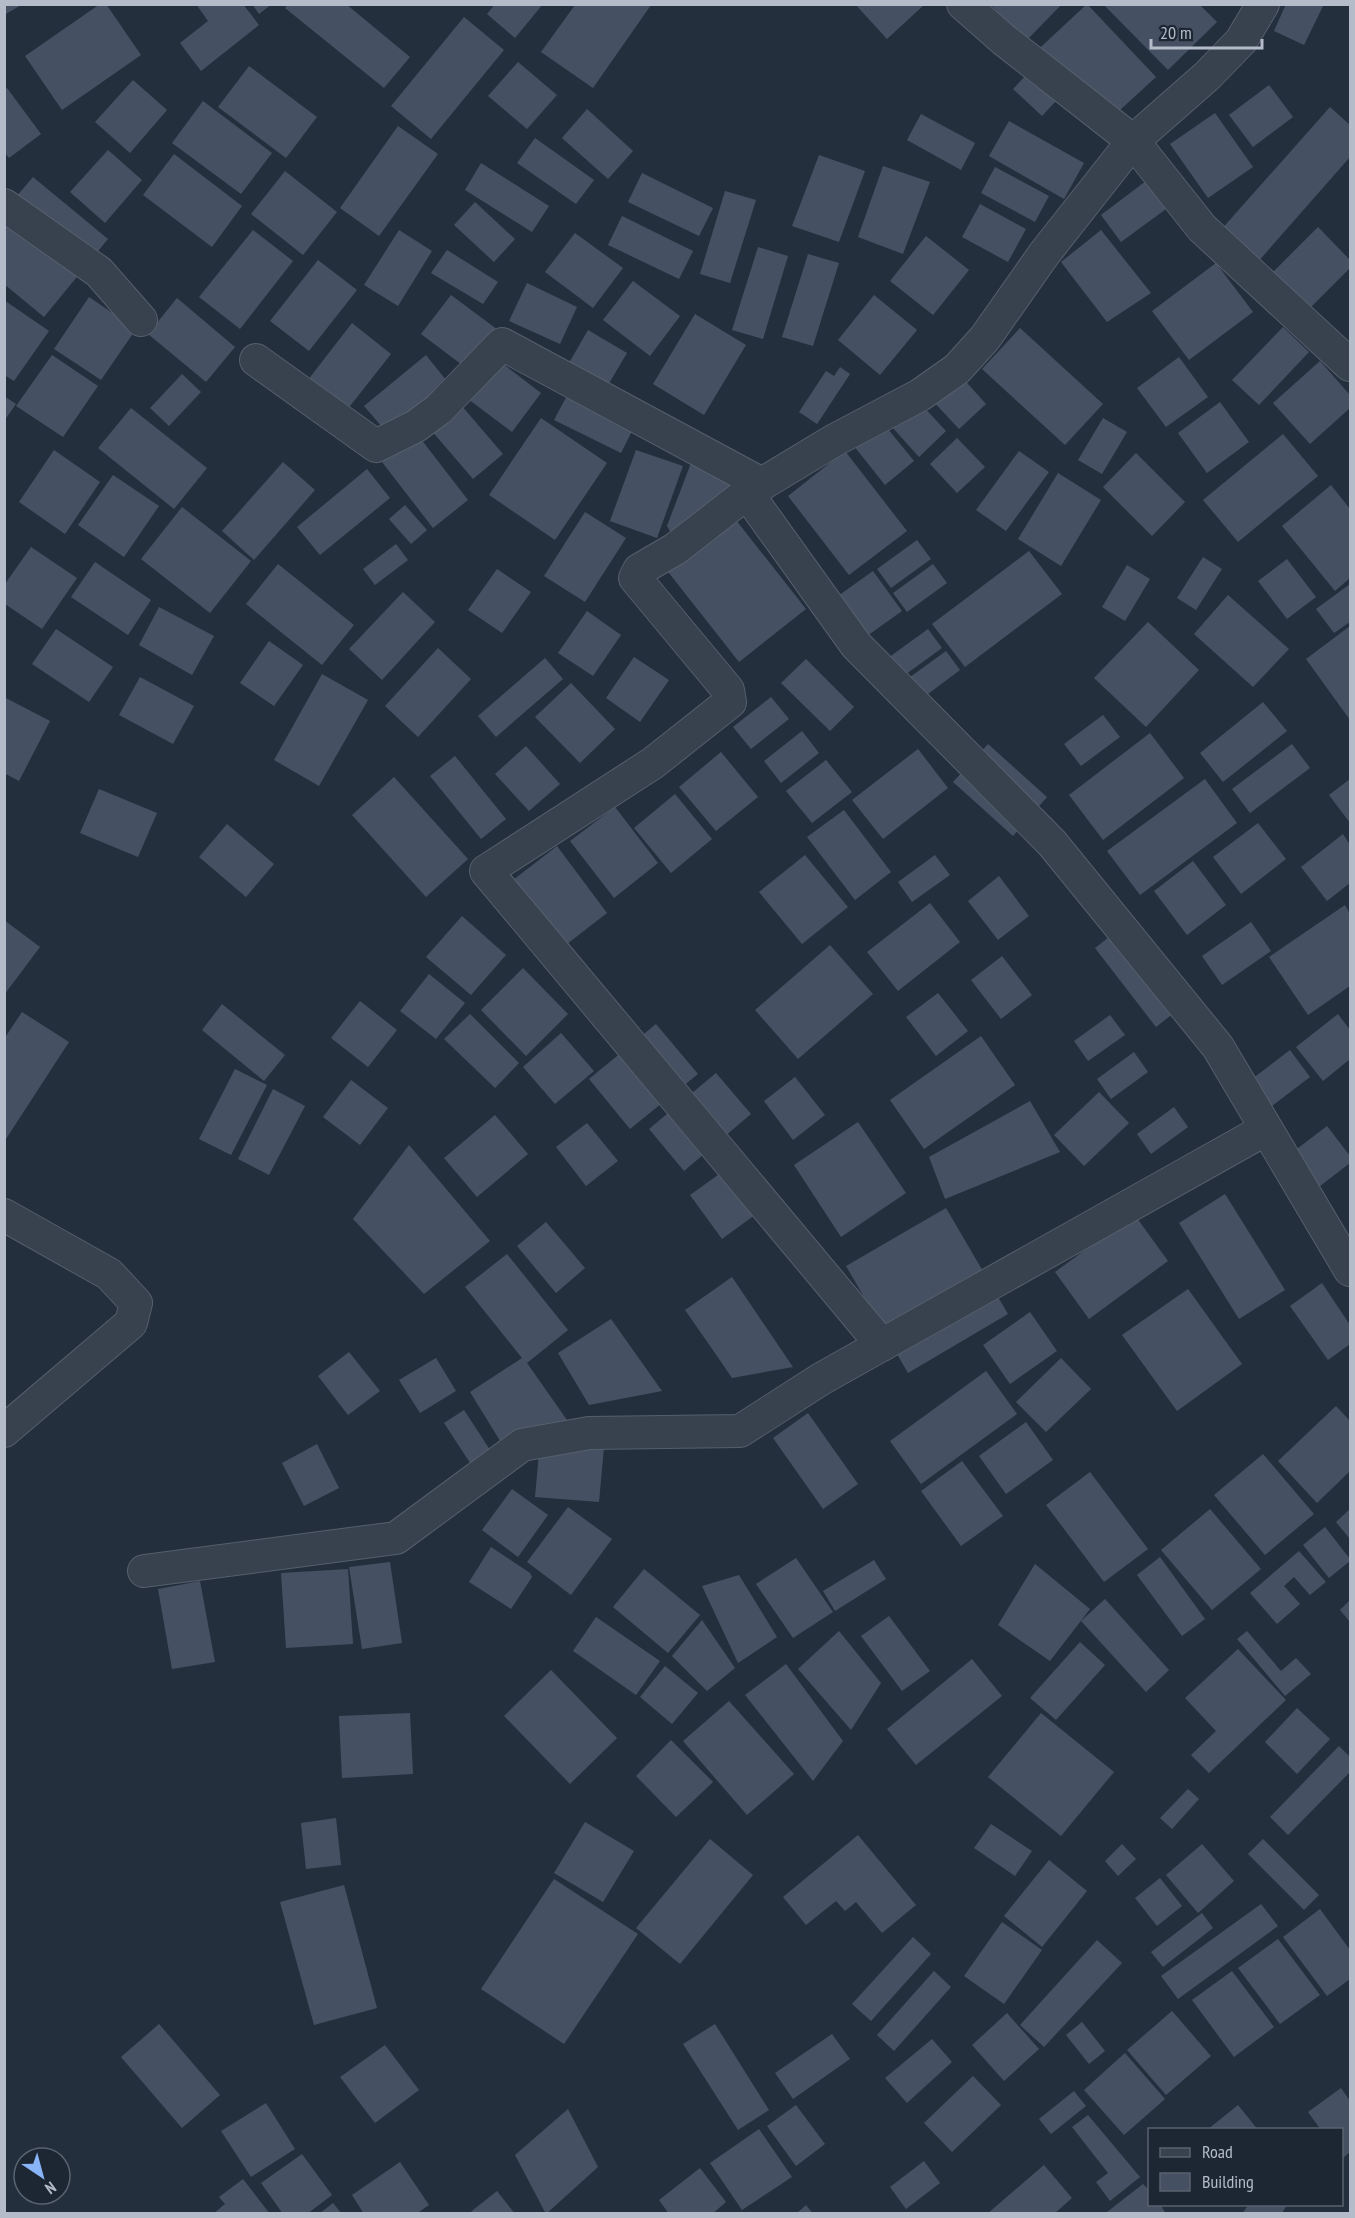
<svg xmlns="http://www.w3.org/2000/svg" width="1355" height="2218" viewBox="0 0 1355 2218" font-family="'PT Sans Narrow',sans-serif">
	<rect width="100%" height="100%" fill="#242f3e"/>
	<g fill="#455162">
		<path d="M4,4H23L4,15Z"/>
		<path d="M100,4H106L141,55L62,110L25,56Z"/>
		<path d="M196,4H243L259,25L201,71L180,43L208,21Z"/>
		<path d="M252,4H272L259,14Z"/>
		<path d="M288,4H346L410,57L384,88L285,8Z"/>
		<path d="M495,4H543L515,38L487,14Z"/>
		<path d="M855,4H925L887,39Z"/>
		<path d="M990,4H1062L1026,41Z"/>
		<path d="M1087,4L1156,77L1096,132L1028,59Z"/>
		<path d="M1103,4H1199L1217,22L1168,70Z"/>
		<path d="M1286,4H1324L1304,45L1274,31Z"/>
		<path d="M575,5H651L593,88L541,52Z"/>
		<path d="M464,17L504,50L431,139L391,106Z"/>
		<path d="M518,62L557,95L527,129L488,96Z"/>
		<path d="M249,66L317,117L286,158L218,107Z"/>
		<path d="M1027,74L1056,101L1042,116L1013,89Z"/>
		<path d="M133,80L167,110L130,153L95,122Z"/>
		<path d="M1269,85L1293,117L1253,147L1229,115Z"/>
		<path d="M7,88L41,134L9,158L4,152V90Z"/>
		<path d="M203,101L272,153L241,194L172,143Z"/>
		<path d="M1330,107L1350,125V157L1249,272L1212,240Z"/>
		<path d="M587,109L633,151L608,179L562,138Z"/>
		<path d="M1215,113L1253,167L1208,198L1170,144Z"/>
		<path d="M921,114L975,143L961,170L907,140Z"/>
		<path d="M1009,121L1084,163L1064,199L989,156Z"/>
		<path d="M398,126L438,154L379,236L340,208Z"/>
		<path d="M535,138L594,180L576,204L517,163Z"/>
		<path d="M108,150L142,180L105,223L70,192Z"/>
		<path d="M174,154L242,206L212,247L143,195Z"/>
		<path d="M819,155L865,171L839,242L792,226Z"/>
		<path d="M481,163L549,206L532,232L465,190Z"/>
		<path d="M883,166L930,182L903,254L858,237Z"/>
		<path d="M995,167L1049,196L1035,222L981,193Z"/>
		<path d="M285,171L337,212L303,255L251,214Z"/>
		<path d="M642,173L713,208L699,236L628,202Z"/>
		<path d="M33,177L108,239L44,317L4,284V211Z"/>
		<path d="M1146,181L1166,209L1121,242L1101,215Z"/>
		<path d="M725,191L756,200L730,283L700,274Z"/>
		<path d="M475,202L515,239L494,262L454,225Z"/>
		<path d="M980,204L1026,229L1008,262L962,237Z"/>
		<path d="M622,216L693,251L679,279L608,245Z"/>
		<path d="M1318,227L1350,260V268L1309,309L1272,273Z"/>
		<path d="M253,230L293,261L240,329L199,297Z"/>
		<path d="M399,230L432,251L398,306L364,285Z"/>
		<path d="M1101,230L1151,293L1107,322L1061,262Z"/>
		<path d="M575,233L623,268L593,308L545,272Z"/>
		<path d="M926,236L969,270L933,315L890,281Z"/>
		<path d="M758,247L788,256L763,339L732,330Z"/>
		<path d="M447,250L498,282L483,304L431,273Z"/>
		<path d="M808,254L839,263L813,346L782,337Z"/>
		<path d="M318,260L357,290L309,351L270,321Z"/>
		<path d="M1216,263L1253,312L1189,360L1152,311Z"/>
		<path d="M633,281L680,316L650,356L603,320Z"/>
		<path d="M527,283L577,307L560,344L509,321Z"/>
		<path d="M451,295L498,330L469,370L421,334Z"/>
		<path d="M874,295L917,330L880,375L838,340Z"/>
		<path d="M89,297L136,329L101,380L54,349Z"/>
		<path d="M177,298L235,347L206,382L148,334Z"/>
		<path d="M4,300L49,331L14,381L4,375Z"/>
		<path d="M695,314L746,345L704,415L653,384Z"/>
		<path d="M352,323L391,354L343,415L304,385Z"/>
		<path d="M1283,327L1309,352L1259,405L1232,380Z"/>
		<path d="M1020,328L1103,404L1065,445L982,369Z"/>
		<path d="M588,330L627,353L608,385L569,363Z"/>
		<path d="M52,355L98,386L63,437L16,406Z"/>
		<path d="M426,355L450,385L389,435L364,406Z"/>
		<path d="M494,357L541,393L512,432L464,396Z"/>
		<path d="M1179,357L1208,397L1166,427L1137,388Z"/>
		<path d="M1320,361L1350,395V408L1310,444L1273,403Z"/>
		<path d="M840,367L850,374L817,424L799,412L826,371L834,376Z"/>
		<path d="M182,374L201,392L169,426L150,408Z"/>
		<path d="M959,374L986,404L959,429L932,400Z"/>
		<path d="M571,388L637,421L621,453L554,420Z"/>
		<path d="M4,396L16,404L4,421Z"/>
		<path d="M919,402L946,431L919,457L892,427Z"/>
		<path d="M1220,402L1249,442L1207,473L1178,433Z"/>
		<path d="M461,405L503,454L473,479L431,430Z"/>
		<path d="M131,408L207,468L174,509L98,448Z"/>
		<path d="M541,418L607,463L555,540L489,495Z"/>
		<path d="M879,418L914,461L885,485L850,441Z"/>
		<path d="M1103,418L1127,432L1102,474L1078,460Z"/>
		<path d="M417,434L468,500L433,528L382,462Z"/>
		<path d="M1283,434L1318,476L1238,542L1203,500Z"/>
		<path d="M957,438L985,467L957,493L930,464Z"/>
		<path d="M54,450L100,482L65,534L19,502Z"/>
		<path d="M636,450L683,466L657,538L610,521Z"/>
		<path d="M845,451L907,531L849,575L788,496Z"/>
		<path d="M1019,451L1049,472L1006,531L976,510Z"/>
		<path d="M1136,453L1185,502L1152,536L1103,487Z"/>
		<path d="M694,455L746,488L675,540L667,526Z"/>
		<path d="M283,462L315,490L254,560L222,531Z"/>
		<path d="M367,469L390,498L320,555L297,527Z"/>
		<path d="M1058,473L1101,500L1061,566L1018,539Z"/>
		<path d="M113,475L159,506L124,557L78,525Z"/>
		<path d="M1331,485L1350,509V578L1335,591L1282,526Z"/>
		<path d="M405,505L427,530L411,544L389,519Z"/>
		<path d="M182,507L251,561L210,613L141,559Z"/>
		<path d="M585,512L626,538L585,602L544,576Z"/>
		<path d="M732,515L806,609L739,662L665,568Z"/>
		<path d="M917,540L931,559L891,588L877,569Z"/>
		<path d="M396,544L408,560L375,585L363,569Z"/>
		<path d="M31,547L77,578L42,629L5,604V584Z"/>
		<path d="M1029,551L1062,594L965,667L932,624Z"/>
		<path d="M1203,557L1222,569L1196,610L1177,598Z"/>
		<path d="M1287,559L1316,597L1287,619L1258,581Z"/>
		<path d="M95,562L151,600L128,635L71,597Z"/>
		<path d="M278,564L354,625L322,665L246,604Z"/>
		<path d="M933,564L947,583L907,612L893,593Z"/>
		<path d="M1127,565L1150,579L1125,621L1102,607Z"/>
		<path d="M497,569L531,592L502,633L468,610Z"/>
		<path d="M873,571L902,611L860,641L831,601Z"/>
		<path d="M1350,584V622L1334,633L1316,609Z"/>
		<path d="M403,592L435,622L382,680L349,649Z"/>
		<path d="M1228,595L1289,649L1253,687L1194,634Z"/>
		<path d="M159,607L214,636L192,675L139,645Z"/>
		<path d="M587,611L621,635L593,676L558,653Z"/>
		<path d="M1148,622L1199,670L1146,727L1094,678Z"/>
		<path d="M1350,626V720L1306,659Z"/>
		<path d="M56,629L113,667L89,702L32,664Z"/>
		<path d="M928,629L942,648L902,677L888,658Z"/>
		<path d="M269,641L303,665L274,706L240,683Z"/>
		<path d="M438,648L471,679L418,737L385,706Z"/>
		<path d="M946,651L960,670L920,700L906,680Z"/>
		<path d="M634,657L669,680L640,722L606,698Z"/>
		<path d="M545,658L563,679L496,737L478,716Z"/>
		<path d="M806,659L854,707L830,731L781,683Z"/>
		<path d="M322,674L368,700L319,786L274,760Z"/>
		<path d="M140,677L194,706L173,744L119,715Z"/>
		<path d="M571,683L615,729L580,763L535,717Z"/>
		<path d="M4,697L50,721L19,781L4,773Z"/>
		<path d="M771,697L789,719L751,749L733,727Z"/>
		<path d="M1263,702L1287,731L1223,782L1200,753Z"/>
		<path d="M1103,715L1120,737L1081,766L1064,744Z"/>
		<path d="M802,731L819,753L781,783L764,761Z"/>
		<path d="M1150,733L1184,778L1103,840L1069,795Z"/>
		<path d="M988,744L1047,797L1013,836L953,782Z"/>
		<path d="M1292,744L1310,768L1250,813L1232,789Z"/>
		<path d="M526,746L560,784L529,811L495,774Z"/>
		<path d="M918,749L948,788L883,839L852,800Z"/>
		<path d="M721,752L758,797L716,831L679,787Z"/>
		<path d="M455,756L506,819L481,839L430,776Z"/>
		<path d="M826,760L852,792L812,823L786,791Z"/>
		<path d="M394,777L468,859L426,897L352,815Z"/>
		<path d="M1205,779L1237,823L1140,895L1107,851Z"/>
		<path d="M1350,779V823L1329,795Z"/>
		<path d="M99,789L157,813L138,857L80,833Z"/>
		<path d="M675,794L712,839L671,873L634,828Z"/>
		<path d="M615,807L658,863L614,898L570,841Z"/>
		<path d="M844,810L891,872L855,900L807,837Z"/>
		<path d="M1258,823L1286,859L1241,894L1213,857Z"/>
		<path d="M227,824L274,864L246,897L199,857Z"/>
		<path d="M1343,834L1350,845V883L1327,901L1301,867Z"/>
		<path d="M557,846L607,913L558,951L508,884Z"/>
		<path d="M805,855L848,907L802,944L759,892Z"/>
		<path d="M935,855L950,875L912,902L898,882Z"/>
		<path d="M1193,861L1226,905L1187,935L1154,891Z"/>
		<path d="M999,876L1029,916L998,940L968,901Z"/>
		<path d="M930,903L960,942L898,991L867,952Z"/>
		<path d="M1345,905L1350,914V986L1308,1015L1269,957Z"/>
		<path d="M462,916L506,955L471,995L426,957Z"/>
		<path d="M4,920L40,947L4,995Z"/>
		<path d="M1251,922L1271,951L1222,985L1202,956Z"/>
		<path d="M1127,923L1188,1002L1156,1027L1095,948Z"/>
		<path d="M830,945L873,994L798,1059L755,1010Z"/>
		<path d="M1002,956L1032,995L1001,1019L971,980Z"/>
		<path d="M523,968L568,1014L526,1056L481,1010Z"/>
		<path d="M429,974L465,1003L436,1039L400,1011Z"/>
		<path d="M938,993L968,1031L936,1056L906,1017Z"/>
		<path d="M360,1001L397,1030L368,1067L331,1038Z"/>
		<path d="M222,1004L285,1055L264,1081L202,1030Z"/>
		<path d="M22,1012L69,1042L4,1142V1039Z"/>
		<path d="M470,1014L519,1063L495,1088L444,1039Z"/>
		<path d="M1338,1014L1350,1030V1059L1323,1081L1296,1047Z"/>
		<path d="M1110,1015L1125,1035L1088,1061L1074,1041Z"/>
		<path d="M656,1024L698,1074L630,1129L589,1079Z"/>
		<path d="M561,1033L594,1071L555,1104L523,1067Z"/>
		<path d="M981,1036L1015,1085L924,1149L890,1100Z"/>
		<path d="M1290,1050L1310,1077L1268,1109L1248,1082Z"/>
		<path d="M1134,1052L1148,1072L1111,1099L1097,1079Z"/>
		<path d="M235,1069L267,1085L231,1155L199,1139Z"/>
		<path d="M716,1073L751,1114L684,1171L649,1129Z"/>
		<path d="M795,1077L825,1115L793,1140L764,1101Z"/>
		<path d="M351,1080L388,1108L360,1145L323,1117Z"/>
		<path d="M273,1089L305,1106L269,1175L238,1159Z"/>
		<path d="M1099,1092L1129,1123L1084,1166L1054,1135Z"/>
		<path d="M1030,1101L1060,1152L945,1199L929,1157Z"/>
		<path d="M1174,1107L1188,1127L1151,1154L1137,1134Z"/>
		<path d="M495,1115L528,1154L477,1197L444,1158Z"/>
		<path d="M858,1122L906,1193L841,1237L794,1165Z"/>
		<path d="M587,1123L618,1161L586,1186L556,1147Z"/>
		<path d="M1327,1126L1350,1156V1163L1311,1193L1285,1158Z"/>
		<path d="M409,1145L490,1241L424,1294L353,1219Z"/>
		<path d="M743,1157L774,1201L722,1239L690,1195Z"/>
		<path d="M1225,1194L1285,1290L1239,1319L1179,1223Z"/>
		<path d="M946,1208L1008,1314L908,1373L846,1266Z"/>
		<path d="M1134,1214L1168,1261L1089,1319L1055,1272Z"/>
		<path d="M546,1222L585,1268L556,1293L517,1246Z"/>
		<path d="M507,1254L568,1330L527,1363L574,1430L502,1444L470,1392L522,1358L465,1287Z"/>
		<path d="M732,1277L793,1367L732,1378L717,1356L685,1310Z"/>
		<path d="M1322,1283L1350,1325V1344L1328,1360L1290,1306Z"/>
		<path d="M1188,1289L1242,1364L1177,1411L1122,1335Z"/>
		<path d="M1030,1312L1057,1351L1010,1384L983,1345Z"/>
		<path d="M611,1319L662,1391L589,1405L558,1353Z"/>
		<path d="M349,1352L380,1391L348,1415L318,1376Z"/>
		<path d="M436,1358L456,1391L420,1413L399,1380Z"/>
		<path d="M1061,1358L1091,1389L1046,1432L1016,1402Z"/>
		<path d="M986,1371L1017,1414L921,1484L890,1441Z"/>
		<path d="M1336,1406L1350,1421V1471L1317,1503L1278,1461Z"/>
		<path d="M464,1410L494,1456L474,1469L444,1423Z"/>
		<path d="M808,1413L858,1484L823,1509L773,1438Z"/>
		<path d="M1026,1422L1053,1460L1006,1494L979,1456Z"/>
		<path d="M540,1442L604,1447L599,1502L535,1497Z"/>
		<path d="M317,1444L339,1488L304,1506L282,1463Z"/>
		<path d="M1263,1454L1314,1514L1265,1555L1214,1495Z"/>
		<path d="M962,1461L1003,1516L961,1546L921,1491Z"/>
		<path d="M1090,1472L1148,1549L1104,1582L1046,1505Z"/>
		<path d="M512,1489L548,1515L518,1557L482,1530Z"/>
		<path d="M568,1507L612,1539L571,1595L527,1562Z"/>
		<path d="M1210,1509L1261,1569L1212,1610L1161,1550Z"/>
		<path d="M1350,1509V1539L1336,1522Z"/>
		<path d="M1325,1527L1350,1559V1561L1329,1578L1303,1545Z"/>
		<path d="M491,1547L530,1573L532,1577L511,1609L469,1582Z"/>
		<path d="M1299,1551L1326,1582L1310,1595L1294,1577L1284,1586L1300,1604L1277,1624L1250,1593Z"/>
		<path d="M1160,1557L1205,1619L1182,1636L1137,1575Z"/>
		<path d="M796,1558L833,1612L793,1638L756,1584Z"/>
		<path d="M874,1560L886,1579L835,1611L823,1591Z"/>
		<path d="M390,1562L402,1643L362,1649L349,1567Z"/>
		<path d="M1035,1564L1090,1609L1050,1661L998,1625Z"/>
		<path d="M348,1569L353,1644L286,1648L281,1573Z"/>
		<path d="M644,1569L700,1615L668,1653L613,1607Z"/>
		<path d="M739,1575L777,1637L738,1663L702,1586Z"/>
		<path d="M200,1581L215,1662L172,1669L158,1589Z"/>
		<path d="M1105,1599L1169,1670L1146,1692L1081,1621Z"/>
		<path d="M1350,1600V1622L1340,1610Z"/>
		<path d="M889,1616L930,1671L902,1691L861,1636Z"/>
		<path d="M596,1617L660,1661L636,1695L573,1651Z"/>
		<path d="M702,1620L735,1668L707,1691L672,1656Z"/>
		<path d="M839,1631L881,1683L851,1730L798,1669Z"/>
		<path d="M1247,1631L1281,1671L1296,1658L1311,1674L1285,1696L1237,1639Z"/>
		<path d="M1080,1642L1105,1665L1056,1720L1030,1698Z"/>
		<path d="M1238,1649L1286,1700L1209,1773L1191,1755L1216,1731L1185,1698Z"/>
		<path d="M972,1659L1002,1696L916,1765L887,1729Z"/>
		<path d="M786,1664L843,1741L813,1781L745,1695Z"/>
		<path d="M665,1666L698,1693L672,1724L640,1697Z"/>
		<path d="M551,1670L617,1738L570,1784L504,1716Z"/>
		<path d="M729,1701L794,1774L747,1815L683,1741Z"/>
		<path d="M1297,1708L1330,1739L1297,1774L1265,1742Z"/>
		<path d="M410,1713L413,1774L342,1778L339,1716Z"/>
		<path d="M1041,1713L1114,1772L1061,1836L988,1777Z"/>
		<path d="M671,1740L713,1782L676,1817L636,1776Z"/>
		<path d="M1339,1746L1350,1757V1772L1288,1835L1270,1817Z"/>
		<path d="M1188,1789L1199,1799L1172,1829L1160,1818Z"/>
		<path d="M336,1818L341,1865L306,1869L301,1823Z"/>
		<path d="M585,1822L634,1851L603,1902L554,1873Z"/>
		<path d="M991,1824L1032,1851L1015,1876L974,1848Z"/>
		<path d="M858,1835L916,1905L882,1933L856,1902L845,1911L836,1901L806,1925L783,1897Z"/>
		<path d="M710,1839L753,1875L680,1964L636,1928Z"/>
		<path d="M1263,1839L1319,1895L1304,1910L1248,1854Z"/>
		<path d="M1122,1844L1136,1859L1118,1876L1105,1861Z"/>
		<path d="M1202,1844L1234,1881L1198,1913L1166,1875Z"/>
		<path d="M1049,1860L1087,1891L1042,1947L1004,1916Z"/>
		<path d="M1160,1878L1182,1906L1157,1926L1135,1898Z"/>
		<path d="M554,1879L638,1934L564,2044L481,1989Z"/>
		<path d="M344,1885L377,2008L314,2025L280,1902Z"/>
		<path d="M1261,1904L1278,1926L1178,1999L1161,1976Z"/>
		<path d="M1320,1909L1350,1950V1979L1327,1996L1283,1937Z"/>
		<path d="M1202,1913L1213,1928L1163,1967L1151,1952Z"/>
		<path d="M1002,1922L1042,1950L1004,2004L964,1976Z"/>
		<path d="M913,1937L931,1954L871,2021L852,2004Z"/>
		<path d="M1278,1939L1320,1995L1280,2024L1238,1968Z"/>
		<path d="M1097,1940L1122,1963L1044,2047L1020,2025Z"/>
		<path d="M934,1971L951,1987L894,2051L877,2035Z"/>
		<path d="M1232,1971L1274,2027L1234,2057L1192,2000Z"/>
		<path d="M1172,2011L1211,2056L1166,2095L1127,2050Z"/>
		<path d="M1007,2013L1039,2049L1004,2081L972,2045Z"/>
		<path d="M1082,2022L1105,2051L1089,2064L1066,2035Z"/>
		<path d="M159,2024L220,2095L182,2128L121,2057Z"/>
		<path d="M715,2024L769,2110L738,2130L683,2044Z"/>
		<path d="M832,2034L850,2059L793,2099L775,2073Z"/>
		<path d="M932,2039L952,2062L907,2103L885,2078Z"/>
		<path d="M385,2045L419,2090L375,2123L340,2077Z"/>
		<path d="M1125,2053L1165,2099L1124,2135L1084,2090Z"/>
		<path d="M973,2076L1001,2105L952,2152L924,2123Z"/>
		<path d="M1341,2088L1350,2101V2152L1343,2158L1342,2130H1321L1308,2112Z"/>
		<path d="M1074,2091L1086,2106L1051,2134L1039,2119Z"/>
		<path d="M266,2103L295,2149L251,2177L221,2131Z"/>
		<path d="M796,2105L825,2144L796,2166L767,2126Z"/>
		<path d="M1238,2105L1258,2130H1207Z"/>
		<path d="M568,2109L598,2167L546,2214L515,2155Z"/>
		<path d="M1088,2115L1140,2177L1110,2201L1096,2182L1108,2173L1072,2127Z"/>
		<path d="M759,2129L792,2177L742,2210L710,2163Z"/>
		<path d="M302,2154L332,2195L307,2214H283L261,2183Z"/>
		<path d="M924,2161L940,2183L906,2209L890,2187Z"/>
		<path d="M400,2162L429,2205L416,2214H364L352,2195Z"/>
		<path d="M1044,2165L1072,2198L1054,2214H987Z"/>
		<path d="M700,2168L726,2202L712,2214H669L659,2200Z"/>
		<path d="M243,2179L270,2214H213L225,2204L219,2197Z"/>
		<path d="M1143,2184L1150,2191V2204H1160L1166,2214H1108L1107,2212Z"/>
		<path d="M497,2191L515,2214H469L473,2210Z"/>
		<path d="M333,2203L342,2214H319Z"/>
		<path d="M1249,2204H1288L1281,2214H1242Z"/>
		<path d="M806,2205L813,2214H796Z"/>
	</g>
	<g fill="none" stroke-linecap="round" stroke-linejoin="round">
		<g stroke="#565f6c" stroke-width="34">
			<g id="minor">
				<path d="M963,4L1004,40L1133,141L1202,228L1350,365"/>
				<path d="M4,205L99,272L141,320"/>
				<path d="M256,360L376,446L416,426L439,409L502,344L762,484"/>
				<path d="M747,493L856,645L1052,843L1218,1047L1350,1270"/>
				<path d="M4,1215L109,1274L136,1303L131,1323L4,1431"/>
				<path d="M882,1345L486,871L653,763L730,702L728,690L635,578L639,570L675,549L747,493L833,441L920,395L957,369L985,338L1044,254L1133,141L1207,76L1241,41L1263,4"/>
				<path d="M144,1571L396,1538L522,1445L589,1433L740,1431L821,1379L1266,1129"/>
			</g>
		</g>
		<use href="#minor" stroke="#38414e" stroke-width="32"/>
	</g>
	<rect width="1355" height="2218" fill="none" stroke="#b4bcc9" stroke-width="12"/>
	<rect x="1148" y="2128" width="195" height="78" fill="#1d2633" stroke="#59626f" stroke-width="1.5"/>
	<rect x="1160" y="2148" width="30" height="9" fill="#38414e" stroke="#59626f" stroke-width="1.5"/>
	<text x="1202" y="2158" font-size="18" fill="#b4bcc9">Road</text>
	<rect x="1160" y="2173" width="30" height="18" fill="#455162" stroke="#59626f" stroke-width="1.5"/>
	<text x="1202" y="2188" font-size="18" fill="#b4bcc9">Building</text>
	<g transform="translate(42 2176) rotate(144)"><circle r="28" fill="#1d2633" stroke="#59626f" stroke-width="1.5"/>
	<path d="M0-4.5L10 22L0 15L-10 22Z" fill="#8ab4f8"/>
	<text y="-9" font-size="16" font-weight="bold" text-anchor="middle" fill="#b4bcc9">N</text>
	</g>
	<path d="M1151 39v9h111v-9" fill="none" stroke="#b4bcc9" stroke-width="3"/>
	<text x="1160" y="39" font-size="18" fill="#b4bcc9" stroke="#1d2633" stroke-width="4.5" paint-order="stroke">20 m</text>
</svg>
